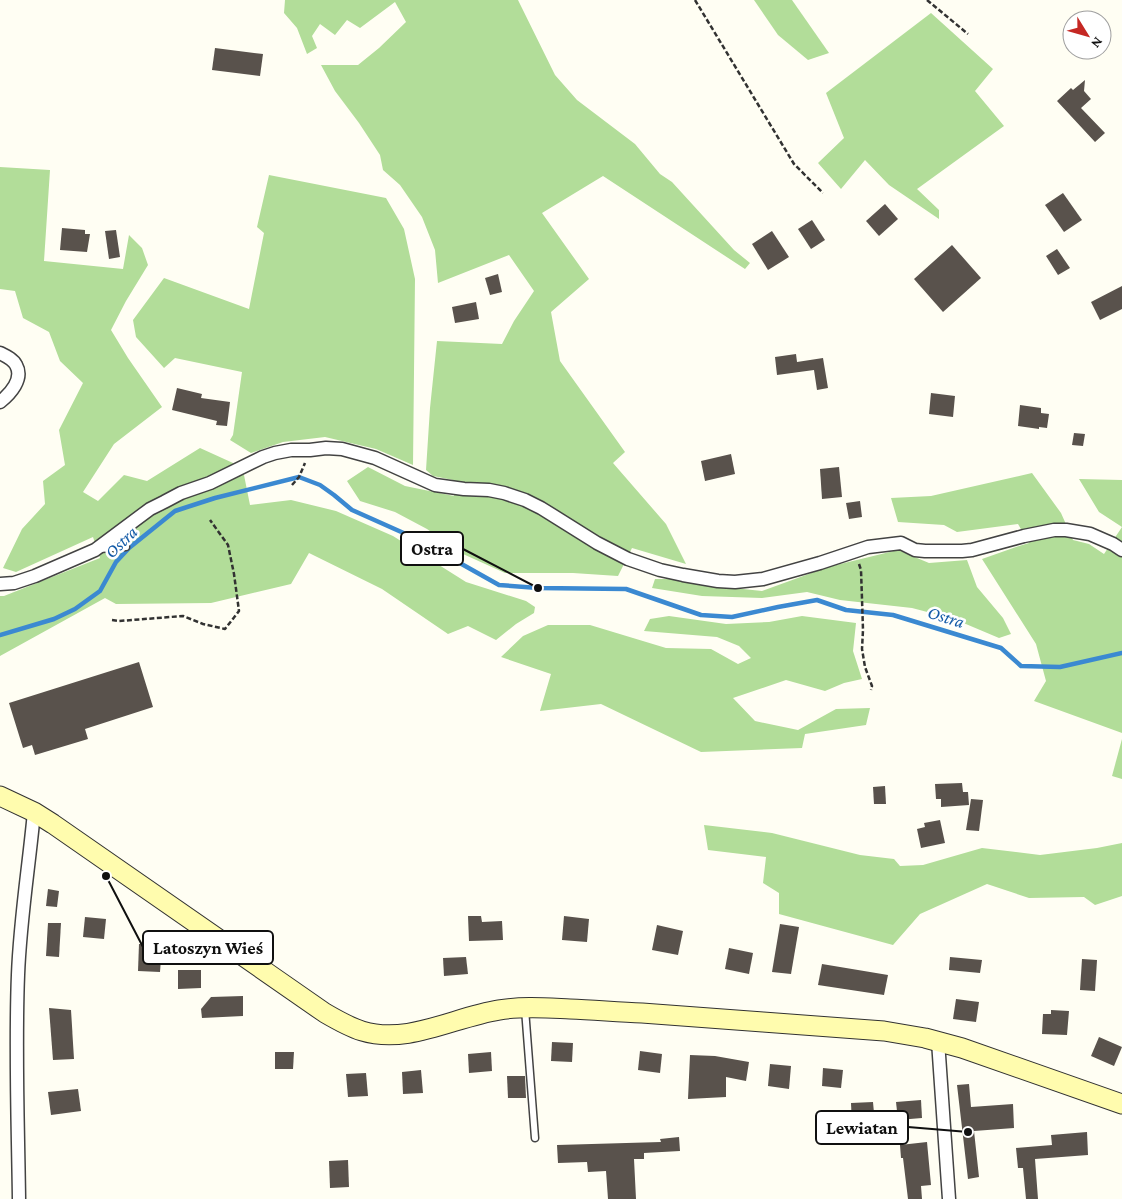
<svg xmlns="http://www.w3.org/2000/svg" width="1122" height="1199" viewBox="0 0 1122 1199" font-family="'Crimson Pro',serif">
	<rect width="100%" height="100%" fill="#fffef3"/>
	<g fill="#b2dd99">
		<path d="M285,0H518L555,75L577,100L635,144L660,174L672,182L734,250L750,263L745,269L603,176L542,213L589,279L551,312L560,361L625,452L613,463L666,524L686,564L632,548L618,576L573,573H505L463,554L427,529L395,512L360,501L347,481L368,467L405,486L454,496L453,480L433,476L426,470L430,408L437,341L502,344L514,321L534,291L509,255L438,283L435,250L422,217L400,185L383,170L380,155L359,123L335,91L321,65H358L379,48L406,22L395,2L360,28L347,20L335,35L320,24L312,36L317,48L307,54L297,28L284,13Z"/>
		<path d="M754,0H792L829,53L808,60L778,35Z"/>
		<path d="M931,13L993,69L975,91L1004,126L917,189L939,210V219L889,185L865,160L841,189L818,163L844,138L826,93Z"/>
		<path d="M0,167L50,170L44,261L123,269L129,235L142,248L148,265L126,301L111,330L128,358L162,407L114,444L83,492L98,501L124,475L147,481L200,448L233,463L244,475L250,505L291,500L336,511L393,536L466,582L526,601L535,607L534,613L516,624L496,640L468,626L448,634L382,589L309,553L291,584L211,603L116,604L105,598L0,656V596H4L100,558L93,537L16,572L3,568L22,529L45,504L43,481L65,465L59,430L83,383L60,361L49,332L23,318L15,291L0,289Z"/>
		<path d="M269,175L386,198L404,229L415,279L413,465L376,449L325,437L283,442L251,453L230,440L233,435L242,372L175,358L164,368L136,337L133,320L164,278L249,309L264,233L257,227Z"/>
		<path d="M1032,473L1061,513L1073,540L1089,544L1104,554L1122,527L1099,512L1079,479L1122,480V733L1034,701L1046,681L1036,644L982,559L1016,547L1029,543L1018,524L957,532L944,525L898,522L891,498L931,496Z"/>
		<path d="M898,550L929,563L967,560L977,587L1003,618L1011,634L999,638L954,619L912,608L840,600L807,592L762,598L702,596L652,588L655,579H680L705,585L762,591L828,567Z"/>
		<path d="M669,616L726,624L769,622L802,616L856,623L853,651L862,679L844,683L825,691L786,680L733,698L755,721L798,730L836,709L870,708L866,725L805,734L802,748L701,752L601,704L540,711L551,674L501,657L523,636L548,625H590L666,648L711,649L738,664L751,658L739,646L717,637L644,631L650,619Z"/>
		<path d="M1122,739V779L1112,776Z"/>
		<path d="M704,825L772,833L860,855L894,859L900,866L923,865L982,848L1040,855L1097,848L1122,843V896L1095,905L1084,897L1029,898L987,884L920,914L893,945L779,914V893L763,883L766,857L708,850Z"/>
	</g>
	<g fill="none" stroke-linecap="round" stroke-linejoin="round">
		<path stroke="#3b89d1" stroke-width="4.5" d="M0,635L54,619L75,609L100,591L116,562L129,548L175,511L215,498L299,477L320,485L334,495L352,510L417,539L499,585L538,588L626,589L701,615L732,617L778,607L817,600L846,610L893,615L1001,648L1021,666L1060,667L1122,653"/>
	</g>
	<g fill="#59524c">
		<path d="M215,48L263,54L260,76L212,70Z"/>
		<path d="M1085,80L1084,91L1091,99L1081,108L1105,133L1095,142L1057,101L1071,88L1073,90Z"/>
		<path d="M1063,193L1082,220L1064,232L1045,205Z"/>
		<path d="M885,204L898,219L879,236L866,221Z"/>
		<path d="M812,220L825,240L811,249L798,229Z"/>
		<path d="M62,228L85,230V234H90L87,252L60,250Z"/>
		<path d="M116,230L120,257L109,259L105,231Z"/>
		<path d="M772,231L789,257L768,270L752,244Z"/>
		<path d="M952,245L981,278L943,312L914,279Z"/>
		<path d="M1057,249L1070,268L1058,275L1046,256Z"/>
		<path d="M498,274L502,292L490,295L485,278Z"/>
		<path d="M1122,286V309L1100,320L1091,302Z"/>
		<path d="M476,302L479,319L455,323L452,307Z"/>
		<path d="M796,354L797,362L823,358L828,388L817,390L814,370L777,375L775,357Z"/>
		<path d="M177,388L202,394L201,398L230,402L227,426L216,425L217,421L172,410Z"/>
		<path d="M931,393L955,396L953,417L929,414Z"/>
		<path d="M1020,405L1041,408V413L1049,414L1047,428L1039,427V429L1018,426Z"/>
		<path d="M1074,433L1085,434L1083,446L1072,445Z"/>
		<path d="M731,454L735,474L705,481L701,461Z"/>
		<path d="M839,467L842,497L822,499L820,469Z"/>
		<path d="M860,501L862,517L849,519L846,503Z"/>
		<path d="M139,662L153,707L85,729L88,739L35,755L32,745L23,748L9,703Z"/>
		<path d="M962,783L963,792H968L969,805L941,807V799H936L935,784Z"/>
		<path d="M885,786L886,804H874L873,787Z"/>
		<path d="M971,799L983,800L979,831L966,830Z"/>
		<path d="M940,820L945,843L921,848L917,829L925,827L924,823Z"/>
		<path d="M48,889L59,891L57,907L46,906Z"/>
		<path d="M468,916H481L482,922L502,921L503,940L469,941Z"/>
		<path d="M564,916L589,919L587,942L562,940Z"/>
		<path d="M85,917L106,919L104,939L83,937Z"/>
		<path d="M48,923H61L59,957L46,956Z"/>
		<path d="M780,924L799,927L791,974L772,972Z"/>
		<path d="M657,925L683,931L678,955L652,950Z"/>
		<path d="M139,944L162,945L160,972L138,971Z"/>
		<path d="M729,948L753,953L749,974L725,969Z"/>
		<path d="M466,957L468,974L444,976L443,958Z"/>
		<path d="M950,957L982,960L980,973L949,970Z"/>
		<path d="M1082,959L1097,960L1095,991L1080,990Z"/>
		<path d="M822,964L888,975L884,995L818,985Z"/>
		<path d="M178,970H201V988L178,989Z"/>
		<path d="M243,996V1016L202,1018L201,1009L211,997Z"/>
		<path d="M956,999L979,1002L976,1022L953,1019Z"/>
		<path d="M49,1008L71,1010L74,1059L53,1060Z"/>
		<path d="M1051,1010L1069,1011L1067,1035L1042,1034L1043,1014H1051Z"/>
		<path d="M1099,1037L1122,1047L1114,1066L1091,1056Z"/>
		<path d="M552,1042L573,1043L572,1062L551,1061Z"/>
		<path d="M640,1051L662,1054L660,1073L638,1070Z"/>
		<path d="M275,1052H294L293,1069H275Z"/>
		<path d="M491,1052L492,1071L469,1073L468,1054Z"/>
		<path d="M690,1055L715,1056L749,1062L746,1081L726,1077V1097L688,1099Z"/>
		<path d="M770,1064L791,1066L789,1089L768,1086Z"/>
		<path d="M823,1068L843,1070L841,1088L822,1086Z"/>
		<path d="M421,1070L423,1093L403,1094L402,1072Z"/>
		<path d="M366,1073L368,1096L348,1097L346,1074Z"/>
		<path d="M507,1076H525L526,1098H508Z"/>
		<path d="M969,1084L971,1107L1013,1104L1014,1128L974,1131L979,1177L968,1179L957,1085Z"/>
		<path d="M78,1089L81,1111L51,1115L48,1092Z"/>
		<path d="M921,1100L922,1118L898,1120L896,1102Z"/>
		<path d="M873,1102L875,1124L852,1125L851,1103Z"/>
		<path d="M1087,1132L1088,1155L1035,1159L1038,1199H1026L1023,1168H1018L1016,1148L1052,1145L1051,1135Z"/>
		<path d="M679,1137L680,1151L644,1153V1159H634L636,1199H608L606,1171L588,1172L587,1162L558,1163L557,1145L661,1142L660,1139Z"/>
		<path d="M927,1142L931,1185L921,1186L922,1199H908L903,1158H901L900,1145Z"/>
		<path d="M348,1160L349,1187L330,1188L329,1161Z"/>
	</g>
	<g fill="none" stroke-linecap="round" stroke-linejoin="round">
		<g stroke="#434343" stroke-width="9">
			<g id="lane">
				<path d="M99,549L126,547"/>
				<path d="M525,1009L535,1138"/>
			</g>
		</g>
		<g stroke="#434343" stroke-width="15">
			<g id="street">
				<path d="M0,353C6,356 13,359 16,365C24,379 10,394 0,402"/>
				<path d="M0,584L14,583L35,576L95,550L150,509L164,502L181,493L210,483L263,457L275,453L291,450H310L326,448L342,449L375,458L435,485L464,489L489,490L504,493L525,500L541,508L597,543L628,559L660,570L683,575L718,581L735,582L763,579L820,563L868,547L901,543L915,550L925,551H962L972,550L1024,536L1054,530H1066L1090,534L1113,544L1122,550"/>
				<path d="M938,1041L949,1199"/>
				<path d="M19,1199C18,1124 15,1049 18,975C20,920 29,866 34,812"/>
			</g>
		</g>
		<g stroke="#323232" stroke-width="21">
			<path id="secondary" d="M0,796L34,812L53,824L325,1013C337,1020 349,1027 362,1031C408,1045 454,1017 499,1010C522,1006 547,1008 570,1009C594,1010 618,1012 642,1013C723,1019 803,1025 884,1031L925,1038L962,1048L1122,1104"/>
		</g>
		<g stroke="#323232" stroke-width="2.5" stroke-dasharray="5 2.5" stroke-linecap="butt">
			<path d="M695,0L794,164L823,193"/>
			<path d="M927,0L968,34"/>
			<path d="M292,485L299,477L305,463"/>
			<path d="M859,564L861,570L862,599L863,630L862,649L865,667L872,686L871,690"/>
			<path d="M112,620L119,621L183,616L203,624L225,629L239,611L234,574L228,545L210,520"/>
		</g>
		<use href="#lane" stroke="#fff" stroke-width="6"/>
		<use href="#street" stroke="#fff" stroke-width="12"/>
		<use href="#secondary" stroke="#fffcae" stroke-width="19"/>
	</g>
	<g text-anchor="middle" dominant-baseline="central" stroke-width="5" stroke-linejoin="round" paint-order="stroke">
		<g font-size="18" font-style="italic" fill="#145ba7" stroke="#fff">
			<text transform="translate(121 542) rotate(-44)">Ostra</text>
			<text transform="translate(946 617) rotate(17)">Ostra</text>
		</g>
	</g>
	<path fill="none" stroke="#101010" stroke-width="2" d="M538 588L463 549M106 876L143 947M968 1132L908 1127"/>
	<g fill="#101010" stroke="#fff" stroke-width="2">
		<circle cx="538" cy="588" r="5"/>
		<circle cx="106" cy="876" r="5"/>
		<circle cx="968" cy="1132" r="5"/>
	</g>
	<g fill="#fff" stroke="#101010" stroke-width="2">
		<rect x="401" y="532" width="62" height="33" rx="5"/>
		<rect x="143" y="931" width="130" height="33" rx="5"/>
		<rect x="816" y="1111" width="92" height="33" rx="5"/>
	</g>
	<g font-size="18" text-anchor="middle" font-weight="bold" fill="#101010">
		<text x="432" y="555">Ostra</text>
		<text x="208" y="954">Latoszyn Wieś</text>
		<text x="862" y="1134">Lewiatan</text>
	</g>
	<g transform="translate(1087 35) rotate(127)"><circle r="24" fill="#ffffff" stroke="#9f9f9f"/>
	<path d="M0-4L9 19L0 12L-9 19Z" fill="#c52823"/>
	<text y="-8" font-size="14" font-weight="bold" text-anchor="middle" fill="#101010">N</text>
	</g>
</svg>
